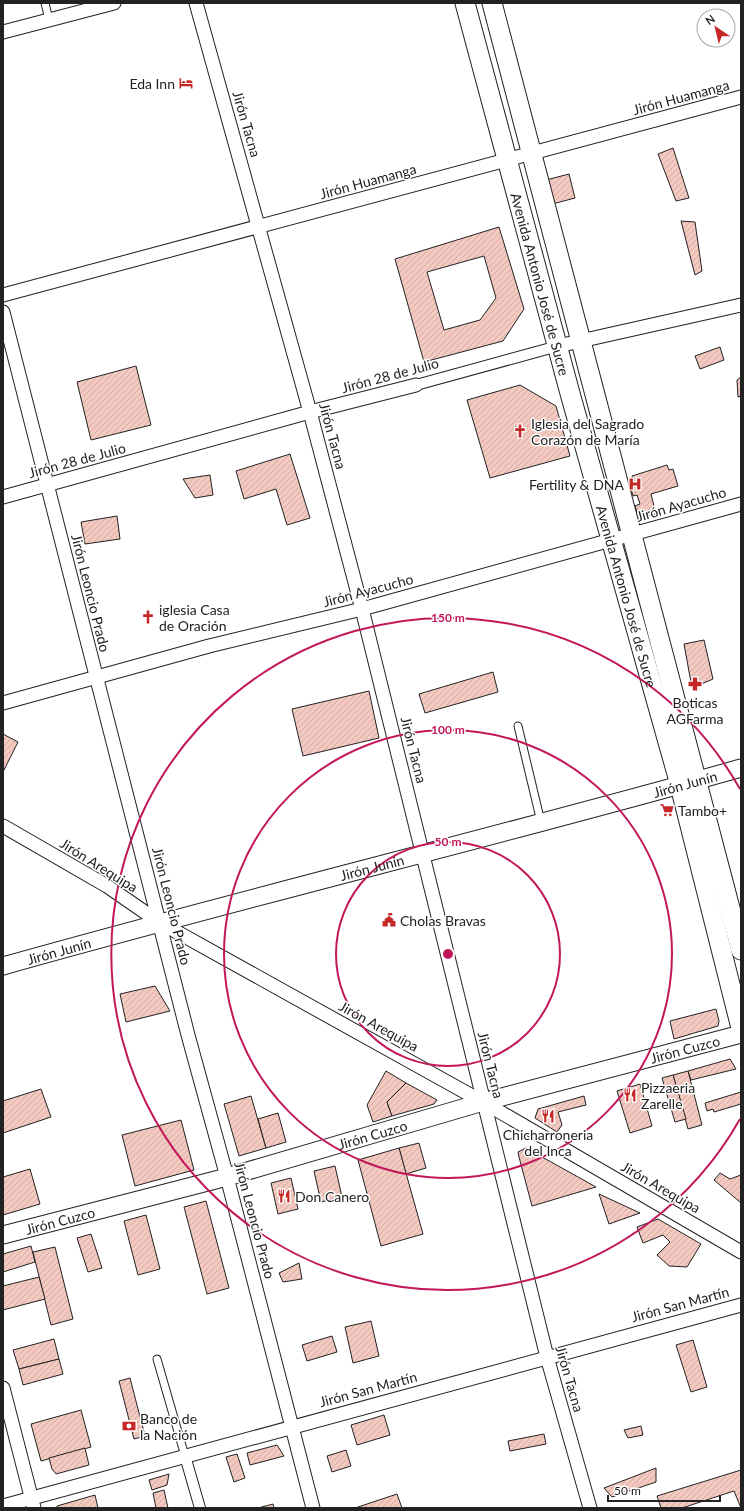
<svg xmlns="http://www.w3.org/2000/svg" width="744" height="1511" viewBox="0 0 744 1511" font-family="Lato,sans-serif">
	<defs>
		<pattern id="building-hatch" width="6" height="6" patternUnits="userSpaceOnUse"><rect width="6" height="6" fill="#f3c9c0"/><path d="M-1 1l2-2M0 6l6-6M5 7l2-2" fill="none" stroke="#d0aca5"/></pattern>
	</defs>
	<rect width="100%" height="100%" fill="#fff"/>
	<g fill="url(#building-hatch)" stroke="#222" fill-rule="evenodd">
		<path d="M673,148L689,198L676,201L658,154Z"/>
		<path d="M569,174L575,198L552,204L546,180Z"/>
		<path d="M681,221L695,222L702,271L695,275Z"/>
		<path d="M499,227L524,309L503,341L424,362L395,259ZM484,256L496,298L480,320L444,330L427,272Z"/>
		<path d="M720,347L724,360L700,369L695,356Z"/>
		<path d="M136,366L151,425L91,440L77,382Z"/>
		<path d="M741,377V396L738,397L737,380Z"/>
		<path d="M520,385L556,406L570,456L490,478L467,400Z"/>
		<path d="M290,454L310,518L287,525L276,489L244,499L236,471Z"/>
		<path d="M667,465L669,470L673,469L678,486L651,494L656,514L635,520L633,513L637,512L635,506L640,504L637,495L633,496L629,482L633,480L632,476Z"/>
		<path d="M210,475L213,495L195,498L183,479Z"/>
		<path d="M117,516L120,539L85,544L81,522Z"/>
		<path d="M704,640L713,679L692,688L684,644Z"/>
		<path d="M493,672L498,692L425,713L419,694Z"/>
		<path d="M369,691L379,738L303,756L292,709Z"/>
		<path d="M3,734L18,742L3,772Z"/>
		<path d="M155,986L170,1011L126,1022L120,994Z"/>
		<path d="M716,1009L719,1021L718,1026L674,1039L670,1021Z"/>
		<path d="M730,1059L736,1069L691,1080L688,1071Z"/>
		<path d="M386,1071L406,1083L387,1102L392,1116L373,1122L367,1105Z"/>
		<path d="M688,1071L702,1125L688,1129L673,1075Z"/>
		<path d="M673,1075L686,1119L675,1122L662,1078Z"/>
		<path d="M406,1083L437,1100L434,1104L392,1116L387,1102Z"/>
		<path d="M640,1084L652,1126L630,1133L617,1091Z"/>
		<path d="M41,1089L51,1117L3,1133V1101Z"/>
		<path d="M741,1092V1104L714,1112L713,1109L707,1111L705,1103Z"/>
		<path d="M251,1096L266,1148L239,1156L224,1104Z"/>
		<path d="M584,1096L586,1105L558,1112L562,1125L557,1132L535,1118L538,1109Z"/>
		<path d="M278,1113L286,1142L266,1148L258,1119Z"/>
		<path d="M181,1120L194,1170L135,1186L122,1135Z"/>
		<path d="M419,1143L426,1168L406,1174L399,1148Z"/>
		<path d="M399,1148L423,1234L381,1246L358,1160Z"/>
		<path d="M526,1148L596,1187L532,1206L519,1157L518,1152Z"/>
		<path d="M335,1166L342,1197L321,1202L314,1171Z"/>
		<path d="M30,1169L40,1204L3,1215V1177Z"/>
		<path d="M720,1173L730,1179L741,1175V1203L714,1180Z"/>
		<path d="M291,1178L298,1209L278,1214L271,1183Z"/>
		<path d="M599,1194L640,1213L609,1224Z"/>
		<path d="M206,1201L229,1288L207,1294L184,1207Z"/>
		<path d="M146,1215L160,1269L138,1275L124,1221Z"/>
		<path d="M658,1219L701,1244L687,1267L669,1266L657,1255L670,1242L663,1235L643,1243L637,1227Z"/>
		<path d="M91,1234L102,1268L88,1272L77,1238Z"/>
		<path d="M31,1246L35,1262L3,1272V1254Z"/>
		<path d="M55,1247L73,1319L51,1325L33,1252Z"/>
		<path d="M299,1263L302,1279L283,1282L279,1273Z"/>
		<path d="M39,1277L45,1299L3,1310V1286Z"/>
		<path d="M371,1321L379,1356L353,1363L345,1327Z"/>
		<path d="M332,1336L337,1352L307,1361L302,1345Z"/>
		<path d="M54,1339L59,1359L19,1369L13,1350Z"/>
		<path d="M693,1340L707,1387L691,1392L676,1345Z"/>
		<path d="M59,1359L63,1374L23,1385L19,1369Z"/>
		<path d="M130,1378L145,1436L134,1439L119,1381Z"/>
		<path d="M81,1410L91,1447L41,1461L31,1424Z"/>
		<path d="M384,1415L390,1435L357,1445L351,1425Z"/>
		<path d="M641,1426L643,1435L628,1438L624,1430Z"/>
		<path d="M544,1434L546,1444L510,1451L508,1441Z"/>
		<path d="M277,1445L284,1456L250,1465L247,1453Z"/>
		<path d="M85,1448L89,1465L56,1474L52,1469L49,1458Z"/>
		<path d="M346,1450L351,1466L332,1472L327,1456Z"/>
		<path d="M237,1454L245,1478L234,1482L226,1457Z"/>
		<path d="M656,1468V1482L612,1497L604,1488Z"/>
		<path d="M741,1470V1508L734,1491L682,1508H661L657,1496Z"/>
		<path d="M169,1474L167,1485L152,1490L149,1480Z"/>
		<path d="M164,1490L168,1508H156L153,1493Z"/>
		<path d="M397,1494L402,1508H355Z"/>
		<path d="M95,1495L98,1508H57V1506Z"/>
		<path d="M273,1504L274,1508H258Z"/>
	</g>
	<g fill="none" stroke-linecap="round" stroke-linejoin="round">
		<g stroke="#222" stroke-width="9">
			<g id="service">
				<path d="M45,3L49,20"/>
				<path d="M518,726L541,822"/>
				<path d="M157,1359L185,1456"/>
			</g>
		</g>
		<g stroke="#222" stroke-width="12">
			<g id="pedestrian">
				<path d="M416,385L558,346"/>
				<path d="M185,1456L200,1508"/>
			</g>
		</g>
		<g stroke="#222" stroke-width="15">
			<g id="minor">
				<path d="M196,3L310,412L362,609L547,1357L590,1508"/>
				<path d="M3,32L114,3"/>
				<path d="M3,295L741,97"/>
				<path d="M3,312L188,1035L227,1177L313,1508"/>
				<path d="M558,346L741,305"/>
				<path d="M3,497L310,412L416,385"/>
				<path d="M3,703L209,646L362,609L741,504"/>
				<path d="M3,826L107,886L159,922L483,1102L741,1252"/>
				<path d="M3,1388L34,1508"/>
				<path d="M3,1506L741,1305"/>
			</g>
		</g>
		<g stroke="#222" stroke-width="19">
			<g id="tertiary">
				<path id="s1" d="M3,966C248,897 496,837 741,768"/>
				<path id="s2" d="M3,1235L227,1177L483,1102L741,1034"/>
			</g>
		</g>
		<g stroke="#222" stroke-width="21">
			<g id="secondary">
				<path id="s3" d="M465,3L571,397L677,774L741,1028"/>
				<path d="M492,3L741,950"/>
			</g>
		</g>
		<use href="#service" stroke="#fff" stroke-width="7"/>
		<use href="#pedestrian" stroke="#fff" stroke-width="10"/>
		<use href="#minor" stroke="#fff" stroke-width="13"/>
		<use href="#tertiary" stroke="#fff" stroke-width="17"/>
		<use href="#secondary" stroke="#fff" stroke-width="19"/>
	</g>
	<g fill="none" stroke="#c2185b" stroke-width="2">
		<circle cx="448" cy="954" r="112"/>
		<circle cx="448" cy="954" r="224"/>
		<path d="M740 1119A336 336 0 1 1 740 789"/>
	</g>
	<defs>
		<g id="hotel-bare" transform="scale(1.08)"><path d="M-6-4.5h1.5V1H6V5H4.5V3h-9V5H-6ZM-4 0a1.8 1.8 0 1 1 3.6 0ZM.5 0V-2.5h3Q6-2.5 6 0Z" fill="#c62828" stroke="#fff" stroke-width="2.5" paint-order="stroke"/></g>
		<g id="church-bare" transform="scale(1.08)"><path d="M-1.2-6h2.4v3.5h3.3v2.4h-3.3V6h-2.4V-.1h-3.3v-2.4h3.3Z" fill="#c62828" stroke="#fff" stroke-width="2.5" paint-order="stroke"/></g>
		<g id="hospital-bare" transform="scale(1.08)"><path d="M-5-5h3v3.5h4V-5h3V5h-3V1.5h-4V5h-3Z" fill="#c62828" stroke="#fff" stroke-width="2.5" paint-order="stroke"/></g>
		<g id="pharmacy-bare" transform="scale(1.08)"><path d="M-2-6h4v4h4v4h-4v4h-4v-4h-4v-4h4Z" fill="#c62828" stroke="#fff" stroke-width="2.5" paint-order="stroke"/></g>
		<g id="supermarket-bare" transform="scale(1.08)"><path d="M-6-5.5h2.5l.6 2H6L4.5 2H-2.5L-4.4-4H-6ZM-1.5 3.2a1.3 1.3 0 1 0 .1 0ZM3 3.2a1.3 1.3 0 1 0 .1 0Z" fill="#c62828" stroke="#fff" stroke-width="2.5" paint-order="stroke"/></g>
		<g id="civic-bare" transform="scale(1.08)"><path d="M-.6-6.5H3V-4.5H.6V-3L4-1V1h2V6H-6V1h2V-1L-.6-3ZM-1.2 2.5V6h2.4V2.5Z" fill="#c62828" stroke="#fff" stroke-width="2.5" paint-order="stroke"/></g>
		<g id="restaurant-bare" transform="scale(1.08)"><path d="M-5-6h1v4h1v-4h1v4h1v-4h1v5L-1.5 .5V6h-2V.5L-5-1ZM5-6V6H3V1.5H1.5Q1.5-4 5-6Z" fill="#c62828" stroke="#fff" stroke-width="2.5" paint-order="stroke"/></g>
		<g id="bank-bare" transform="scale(1.08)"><path d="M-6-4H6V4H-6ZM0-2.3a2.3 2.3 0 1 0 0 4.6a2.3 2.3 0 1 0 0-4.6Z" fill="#c62828" stroke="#fff" stroke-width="2.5" paint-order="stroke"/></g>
	</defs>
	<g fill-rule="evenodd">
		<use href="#hotel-bare" x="186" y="83"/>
		<use href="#church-bare" x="520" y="431"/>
		<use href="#hospital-bare" x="635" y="484"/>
		<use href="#church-bare" x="148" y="617"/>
		<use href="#pharmacy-bare" x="695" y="684"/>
		<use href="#supermarket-bare" x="667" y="810"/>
		<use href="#civic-bare" x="389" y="920"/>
		<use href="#restaurant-bare" x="630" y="1095"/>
		<use href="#restaurant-bare" x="548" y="1116"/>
		<use href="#restaurant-bare" x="284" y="1196"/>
		<use href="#bank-bare" x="129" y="1426"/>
	</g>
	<g text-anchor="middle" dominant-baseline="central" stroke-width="3" stroke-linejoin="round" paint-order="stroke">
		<g font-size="14" fill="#222" stroke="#fff" text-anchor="start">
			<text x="175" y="83" text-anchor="end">Eda Inn</text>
			<text x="531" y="423">Iglesia del Sagrado<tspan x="531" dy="16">Corazón de María</tspan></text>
			<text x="624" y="484" text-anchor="end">Fertility &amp; DNA</text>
			<text x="159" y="609">iglesia Casa<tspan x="159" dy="16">de Oración</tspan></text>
			<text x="695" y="702" text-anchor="middle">Boticas<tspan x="695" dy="16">AGFarma</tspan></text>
			<text x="678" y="810">Tambo+</text>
			<text x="400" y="920">Cholas Bravas</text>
			<text x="641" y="1087">Pizzaeria<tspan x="641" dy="16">Zarelle</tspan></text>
			<text x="548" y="1134" text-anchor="middle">Chicharroneria<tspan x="548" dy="16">del Inca</tspan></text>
			<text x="295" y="1196">Don Canero</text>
			<text x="140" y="1418">Banco de<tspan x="140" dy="16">la Nación</tspan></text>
		</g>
		<g font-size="14" fill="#222" stroke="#fff">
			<text transform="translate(681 97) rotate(-15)">Jirón Huamanga</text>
			<text transform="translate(247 124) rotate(74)">Jirón Tacna</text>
			<text transform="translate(368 181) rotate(-15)">Jirón Huamanga</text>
			<text stroke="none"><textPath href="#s3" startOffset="291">Avenida Antonio José de Sucre</textPath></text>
			<text transform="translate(390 375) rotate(-15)">Jirón 28 de Julio</text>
			<text transform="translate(333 436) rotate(75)">Jirón Tacna</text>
			<text transform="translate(77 460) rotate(-15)">Jirón 28 de Julio</text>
			<text transform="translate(681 504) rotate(-16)">Jirón Ayacucho</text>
			<text transform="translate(368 590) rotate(-15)">Jirón Ayacucho</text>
			<text transform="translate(91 593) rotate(76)">Jirón Leoncio Prado</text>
			<text stroke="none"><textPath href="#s3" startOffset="615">Avenida Antonio José de Sucre</textPath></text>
			<text transform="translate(414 750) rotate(76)">Jirón Tacna</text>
			<text stroke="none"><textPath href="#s1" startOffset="706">Jirón Junín</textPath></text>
			<text transform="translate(99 865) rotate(32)">Jirón Arequipa</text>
			<text stroke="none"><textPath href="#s1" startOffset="382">Jirón Junín</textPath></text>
			<text transform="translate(172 906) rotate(76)">Jirón Leoncio Prado</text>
			<text stroke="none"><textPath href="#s1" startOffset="58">Jirón Junín</textPath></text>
			<text transform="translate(379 1026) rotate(29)">Jirón Arequipa</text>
			<text stroke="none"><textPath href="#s2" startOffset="707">Jirón Cuzco</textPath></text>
			<text transform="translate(491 1065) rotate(76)">Jirón Tacna</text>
			<text stroke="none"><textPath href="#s2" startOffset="383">Jirón Cuzco</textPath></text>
			<text transform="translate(661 1187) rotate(30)">Jirón Arequipa</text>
			<text stroke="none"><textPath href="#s2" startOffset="59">Jirón Cuzco</textPath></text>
			<text transform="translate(255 1220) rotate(75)">Jirón Leoncio Prado</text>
			<text transform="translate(680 1304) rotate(-15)">Jirón San Martín</text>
			<text transform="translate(570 1379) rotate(74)">Jirón Tacna</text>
			<text transform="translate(368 1389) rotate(-15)">Jirón San Martín</text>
		</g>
	</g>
	<circle cx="448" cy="954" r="6" fill="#c2185b" stroke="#fff" stroke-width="2"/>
	<g font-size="12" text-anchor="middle" font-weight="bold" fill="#c2185b" stroke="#fff" stroke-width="3" stroke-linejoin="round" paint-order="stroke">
		<text x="448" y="622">150 m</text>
		<text x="448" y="734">100 m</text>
		<text x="448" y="846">50 m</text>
	</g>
	<rect width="744" height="1511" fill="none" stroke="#222222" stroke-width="8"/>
	<g transform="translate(716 28) rotate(325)"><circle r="19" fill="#ffffff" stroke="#a7a7a7"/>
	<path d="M0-3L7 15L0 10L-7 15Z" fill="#c62828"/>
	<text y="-6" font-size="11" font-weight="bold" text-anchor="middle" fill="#222222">N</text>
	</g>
	<path d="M608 1495v6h112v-6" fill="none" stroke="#222222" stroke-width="2"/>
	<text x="614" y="1495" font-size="12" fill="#222222" stroke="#ffffff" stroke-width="3" paint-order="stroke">50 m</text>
</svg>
